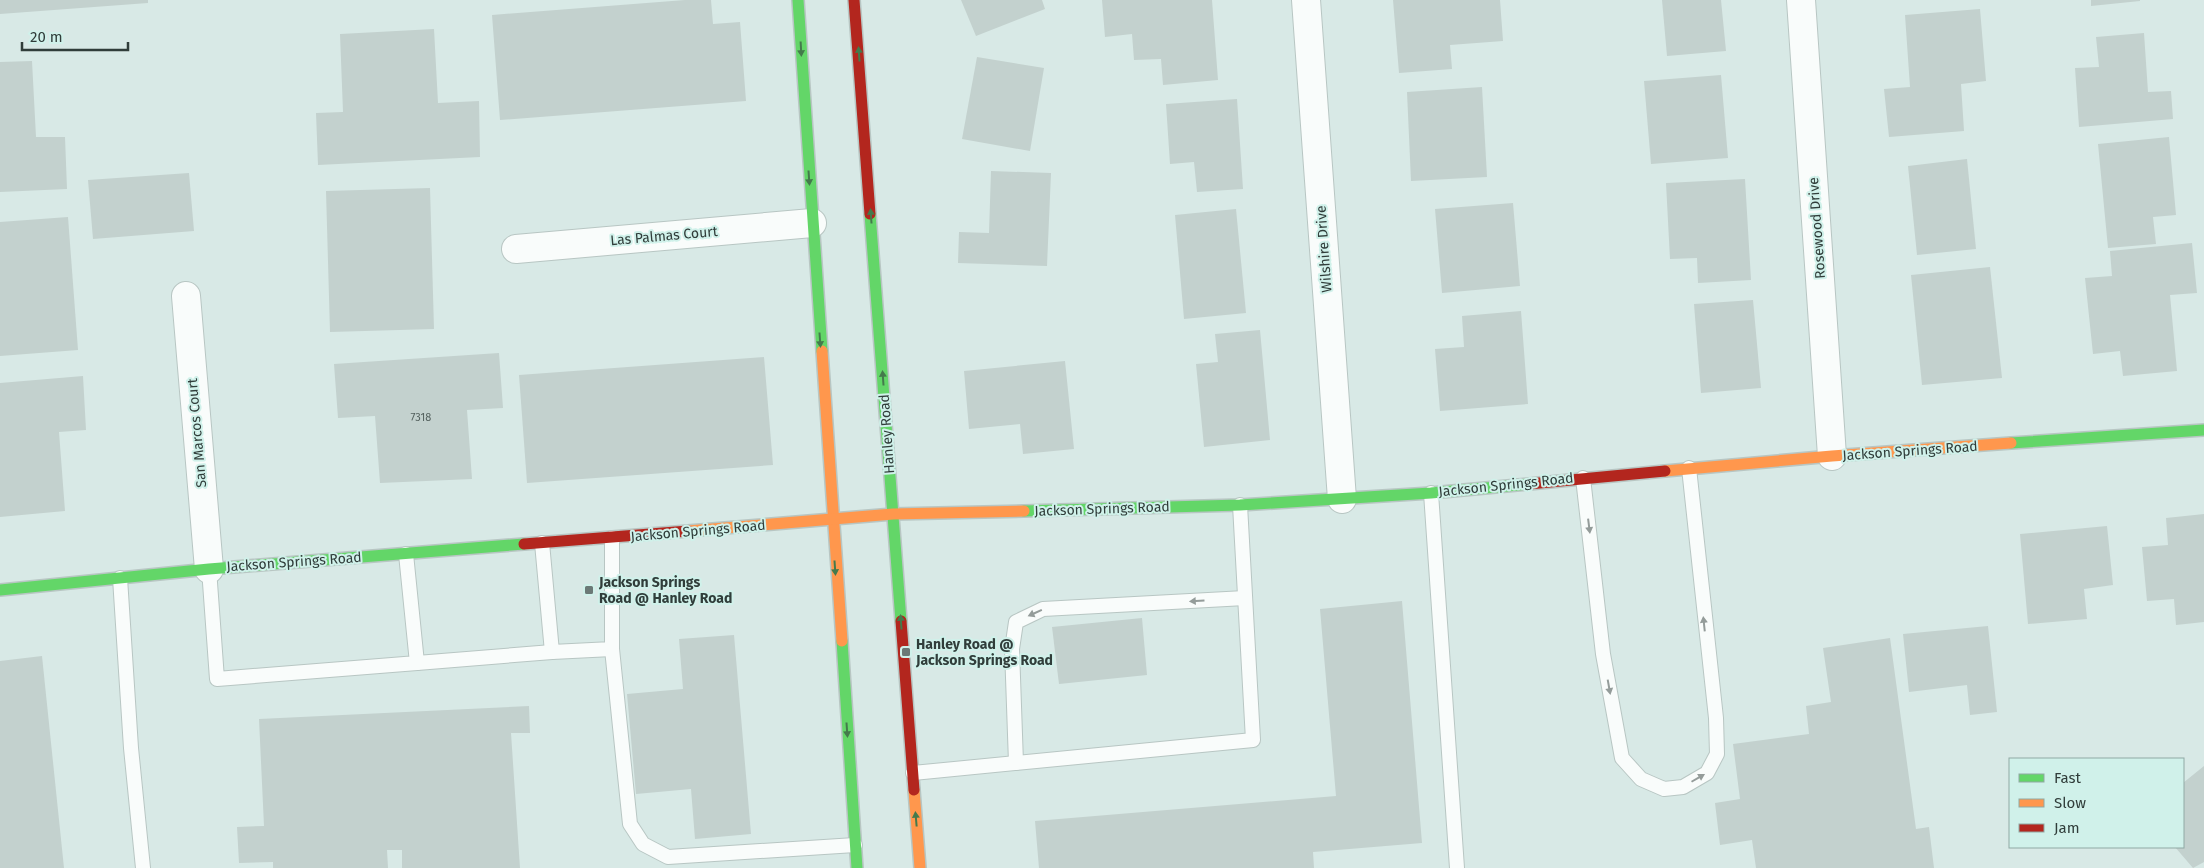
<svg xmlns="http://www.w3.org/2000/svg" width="2204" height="868" viewBox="0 0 2204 868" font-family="'Fira Sans',sans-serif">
	<rect width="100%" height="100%" fill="#d8e9e6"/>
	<g fill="#c3d1ce">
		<path d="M0,0H148V3L0,14Z"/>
		<path d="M685,0H711L713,24L740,22L746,101L500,120L492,15Z"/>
		<path d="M961,0H1042L1045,9L976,36Z"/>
		<path d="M1102,0H1212L1218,80L1163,85L1161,59L1134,60L1132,34L1105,37Z"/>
		<path d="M1393,0H1500L1503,41L1450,45L1452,69L1399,73Z"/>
		<path d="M1662,0H1721L1726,51L1667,56Z"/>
		<path d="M2091,0H2140V1L2091,6Z"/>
		<path d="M1980,9L1986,81L1961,84L1964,131L1889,137L1884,89L1910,87L1905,15Z"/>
		<path d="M434,29L438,103L479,101L480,157L318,165L316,113L343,112L340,34Z"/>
		<path d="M2144,33L2148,92L2171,91L2173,119L2079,127L2075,68L2099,67L2096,37Z"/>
		<path d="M977,57L1044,68L1030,151L962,139Z"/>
		<path d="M32,61L36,137H65L67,189L0,192V62Z"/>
		<path d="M1721,75L1728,158L1651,164L1644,81Z"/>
		<path d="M1482,87L1487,177L1411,181L1407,92Z"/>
		<path d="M1237,99L1243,189L1197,192L1194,162L1170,164L1166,104Z"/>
		<path d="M2169,137L2176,215L2153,217L2156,244L2108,248L2098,144Z"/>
		<path d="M1967,159L1976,249L1917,255L1908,166Z"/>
		<path d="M991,171L1051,173L1047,266L958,263L959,232L989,233Z"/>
		<path d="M189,173L194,231L93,239L88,180Z"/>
		<path d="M1745,179L1751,280L1698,283L1697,258L1670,259L1666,183Z"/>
		<path d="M430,188L434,329L330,332L326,191Z"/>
		<path d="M1513,203L1520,286L1442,293L1435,209Z"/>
		<path d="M1236,209L1246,313L1184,319L1175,215Z"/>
		<path d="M68,217L78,350L0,356V222Z"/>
		<path d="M2192,243L2197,293L2170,295L2177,371L2123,376L2120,351L2093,354L2085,278L2112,276L2110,251Z"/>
		<path d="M1990,267L2002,378L1922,385L1911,275Z"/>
		<path d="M1753,300L1761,388L1701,393L1694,304Z"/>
		<path d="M1521,311L1528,404L1440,411L1435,349L1464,347L1462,316Z"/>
		<path d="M1260,330L1270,440L1204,447L1196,364L1218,362L1215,334Z"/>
		<path d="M499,353L503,408L467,410L472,479L380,483L375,416L338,418L334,364Z"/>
		<path d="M764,357L773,465L527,483L519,375Z"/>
		<path d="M1065,361L1074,449L1023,454L1020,424L969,429L964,371Z"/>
		<path d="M83,376L86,430L59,432L65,511L0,517V383Z"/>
		<path d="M2204,514V622L2176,625L2174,599L2147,601L2142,547L2168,545L2166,518Z"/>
		<path d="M2107,526L2113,585L2084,589L2087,619L2028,624L2020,534Z"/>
		<path d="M1402,601L1422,843L1313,852L1314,868H1039L1035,821L1336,796L1320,609Z"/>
		<path d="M1142,618L1147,675L1059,684L1052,627Z"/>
		<path d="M1988,626L1997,712L1970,715L1967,685L1909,692L1903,634Z"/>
		<path d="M734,635L751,834L695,839L691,789L636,794L627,694L683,689L679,639Z"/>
		<path d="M1890,638L1916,829L1929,827L1934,868H1756L1752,840L1720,845L1715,803L1740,799L1733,744L1809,734L1806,706L1831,702L1823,648Z"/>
		<path d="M42,656L64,868H0V661Z"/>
		<path d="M529,706L530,733H511L520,868H402V850H387L388,868H273V862L239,863L237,827L264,826L259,719Z"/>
		<path d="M2204,766V862L2193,868L2175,847H2183V783Z"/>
	</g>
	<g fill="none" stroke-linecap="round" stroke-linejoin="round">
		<g stroke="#b8c6c3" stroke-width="16">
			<g id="lane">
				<path d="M1583,478L1603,654L1622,758L1641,779L1664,789L1683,787L1707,773L1717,754L1716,718L1689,468"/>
				<path d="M1431,493L1457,868"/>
				<path d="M542,543L552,652L612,649V538"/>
				<path d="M209,569L217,679L417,663L406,554"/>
				<path d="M120,578L131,748L143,868"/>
				<path d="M612,649L630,824L643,844L668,857L855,845"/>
				<path d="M417,663L552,652"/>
				<path d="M1016,763L1012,649L1016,622L1043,609L1245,598"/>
				<path d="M913,773L1253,740L1240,505"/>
			</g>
		</g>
		<g stroke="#b8c6c3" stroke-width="30">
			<g id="street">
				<path d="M1306,0L1342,499"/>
				<path d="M1801,0L1832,456"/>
				<path d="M516,249L812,223"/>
				<path d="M186,296L209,569"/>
			</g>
		</g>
		<g stroke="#b8c6c3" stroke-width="14">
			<g id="fast">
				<path d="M798,0L822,351"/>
				<path d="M870,214L901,621"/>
				<path d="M2011,443L2204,430"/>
				<path d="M1024,511L1240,505L1431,493L1529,484"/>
				<path d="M0,590L209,569L524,544"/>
				<path d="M842,641L857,868"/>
			</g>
		</g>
		<g stroke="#b8c6c3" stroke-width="14">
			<g id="slow">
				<path d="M822,351L842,641"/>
				<path d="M1665,471L1832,456L2011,443"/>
				<path d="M688,531L893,514L1024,511"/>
				<path d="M914,790L920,868"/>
			</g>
		</g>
		<g stroke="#b8c6c3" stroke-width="14">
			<g id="jam">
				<path d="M854,0L870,214"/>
				<path d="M1529,484L1665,471"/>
				<path d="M524,544L688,531"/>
				<path d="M901,621L914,790"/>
			</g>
		</g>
		<use href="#lane" stroke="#f9fcfb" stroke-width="14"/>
		<use href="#street" stroke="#f9fcfb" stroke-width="28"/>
		<use href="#fast" stroke="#63d668" stroke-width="11"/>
		<use href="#slow" stroke="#ff974d" stroke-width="11"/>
		<use href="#jam" stroke="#b3261e" stroke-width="11"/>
	</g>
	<defs><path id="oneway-solid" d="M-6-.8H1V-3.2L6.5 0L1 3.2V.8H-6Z" transform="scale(1.25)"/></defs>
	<g fill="#447a4c">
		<use href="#oneway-solid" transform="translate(801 49) rotate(87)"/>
		<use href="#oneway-solid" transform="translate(859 54) rotate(-94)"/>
		<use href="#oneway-solid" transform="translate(809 178) rotate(86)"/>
		<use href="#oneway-solid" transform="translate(871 216) rotate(-94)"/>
		<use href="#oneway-solid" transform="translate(820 340) rotate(86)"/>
		<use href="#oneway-solid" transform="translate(883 378) rotate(-94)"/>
		<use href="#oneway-solid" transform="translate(835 568) rotate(86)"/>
		<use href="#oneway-solid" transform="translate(901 622) rotate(-94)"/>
		<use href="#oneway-solid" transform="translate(847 730) rotate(86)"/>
		<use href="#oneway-solid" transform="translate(916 819) rotate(-95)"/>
	</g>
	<g fill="#949c9a">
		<use href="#oneway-solid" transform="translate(1589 526) rotate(83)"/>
		<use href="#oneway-solid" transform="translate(1197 601) rotate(177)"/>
		<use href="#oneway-solid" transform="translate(1035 613) rotate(156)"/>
		<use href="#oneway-solid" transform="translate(1704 624) rotate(-96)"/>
		<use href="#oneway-solid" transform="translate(1609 687) rotate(80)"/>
		<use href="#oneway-solid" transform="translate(1698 778) rotate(-30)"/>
	</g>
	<g fill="#6b7976" stroke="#d0f1ea" stroke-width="2">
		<rect x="584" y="585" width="10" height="10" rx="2.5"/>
		<rect x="901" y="647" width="10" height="10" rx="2.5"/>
	</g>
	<g text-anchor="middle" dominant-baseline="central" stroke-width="4" stroke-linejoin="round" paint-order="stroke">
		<g font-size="11" fill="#55625f">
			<text x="421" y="417">7318</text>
		</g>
		<g font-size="14" fill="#303d3a" stroke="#d0f1ea">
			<text transform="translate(1817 228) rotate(-94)">Rosewood Drive</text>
			<text transform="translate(664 236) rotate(-5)">Las Palmas Court</text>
			<text transform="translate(1324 249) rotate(-94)">Wilshire Drive</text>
			<text transform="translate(197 433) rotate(-95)">San Marcos Court</text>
			<text transform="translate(887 434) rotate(-94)">Hanley Road</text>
			<text transform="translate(1910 451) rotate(-4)">Jackson Springs Road</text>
			<text transform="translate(1506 485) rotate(-6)">Jackson Springs Road</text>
			<text transform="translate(1102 509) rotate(-2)">Jackson Springs Road</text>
			<text transform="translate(698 531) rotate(-5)">Jackson Springs Road</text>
			<text transform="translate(294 562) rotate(-4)">Jackson Springs Road</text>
		</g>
		<g font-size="14" font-weight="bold" fill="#303d3a" stroke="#d0f1ea" text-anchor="start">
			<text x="599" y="582">Jackson Springs<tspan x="599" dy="16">Road @ Hanley Road</tspan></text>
			<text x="916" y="644">Hanley Road @<tspan x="916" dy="16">Jackson Springs Road</tspan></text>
		</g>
	</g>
	<rect x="2009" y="758" width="175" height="90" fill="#d0f1ea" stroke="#90a9a4"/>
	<rect x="2019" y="774" width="25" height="8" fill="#63d668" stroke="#90a9a4"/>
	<text x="2054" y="783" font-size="15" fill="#303d3a">Fast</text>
	<rect x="2019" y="799" width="25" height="8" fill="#ff974d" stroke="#90a9a4"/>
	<text x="2054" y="808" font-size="15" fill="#303d3a">Slow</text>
	<rect x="2019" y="824" width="25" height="8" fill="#b3261e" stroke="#90a9a4"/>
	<text x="2054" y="833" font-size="15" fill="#303d3a">Jam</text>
	<path d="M22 42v8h106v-8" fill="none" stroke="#303d3a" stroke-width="2.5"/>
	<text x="30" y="42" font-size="15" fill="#303d3a" stroke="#d0f1ea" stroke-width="4" paint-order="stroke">20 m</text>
</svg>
